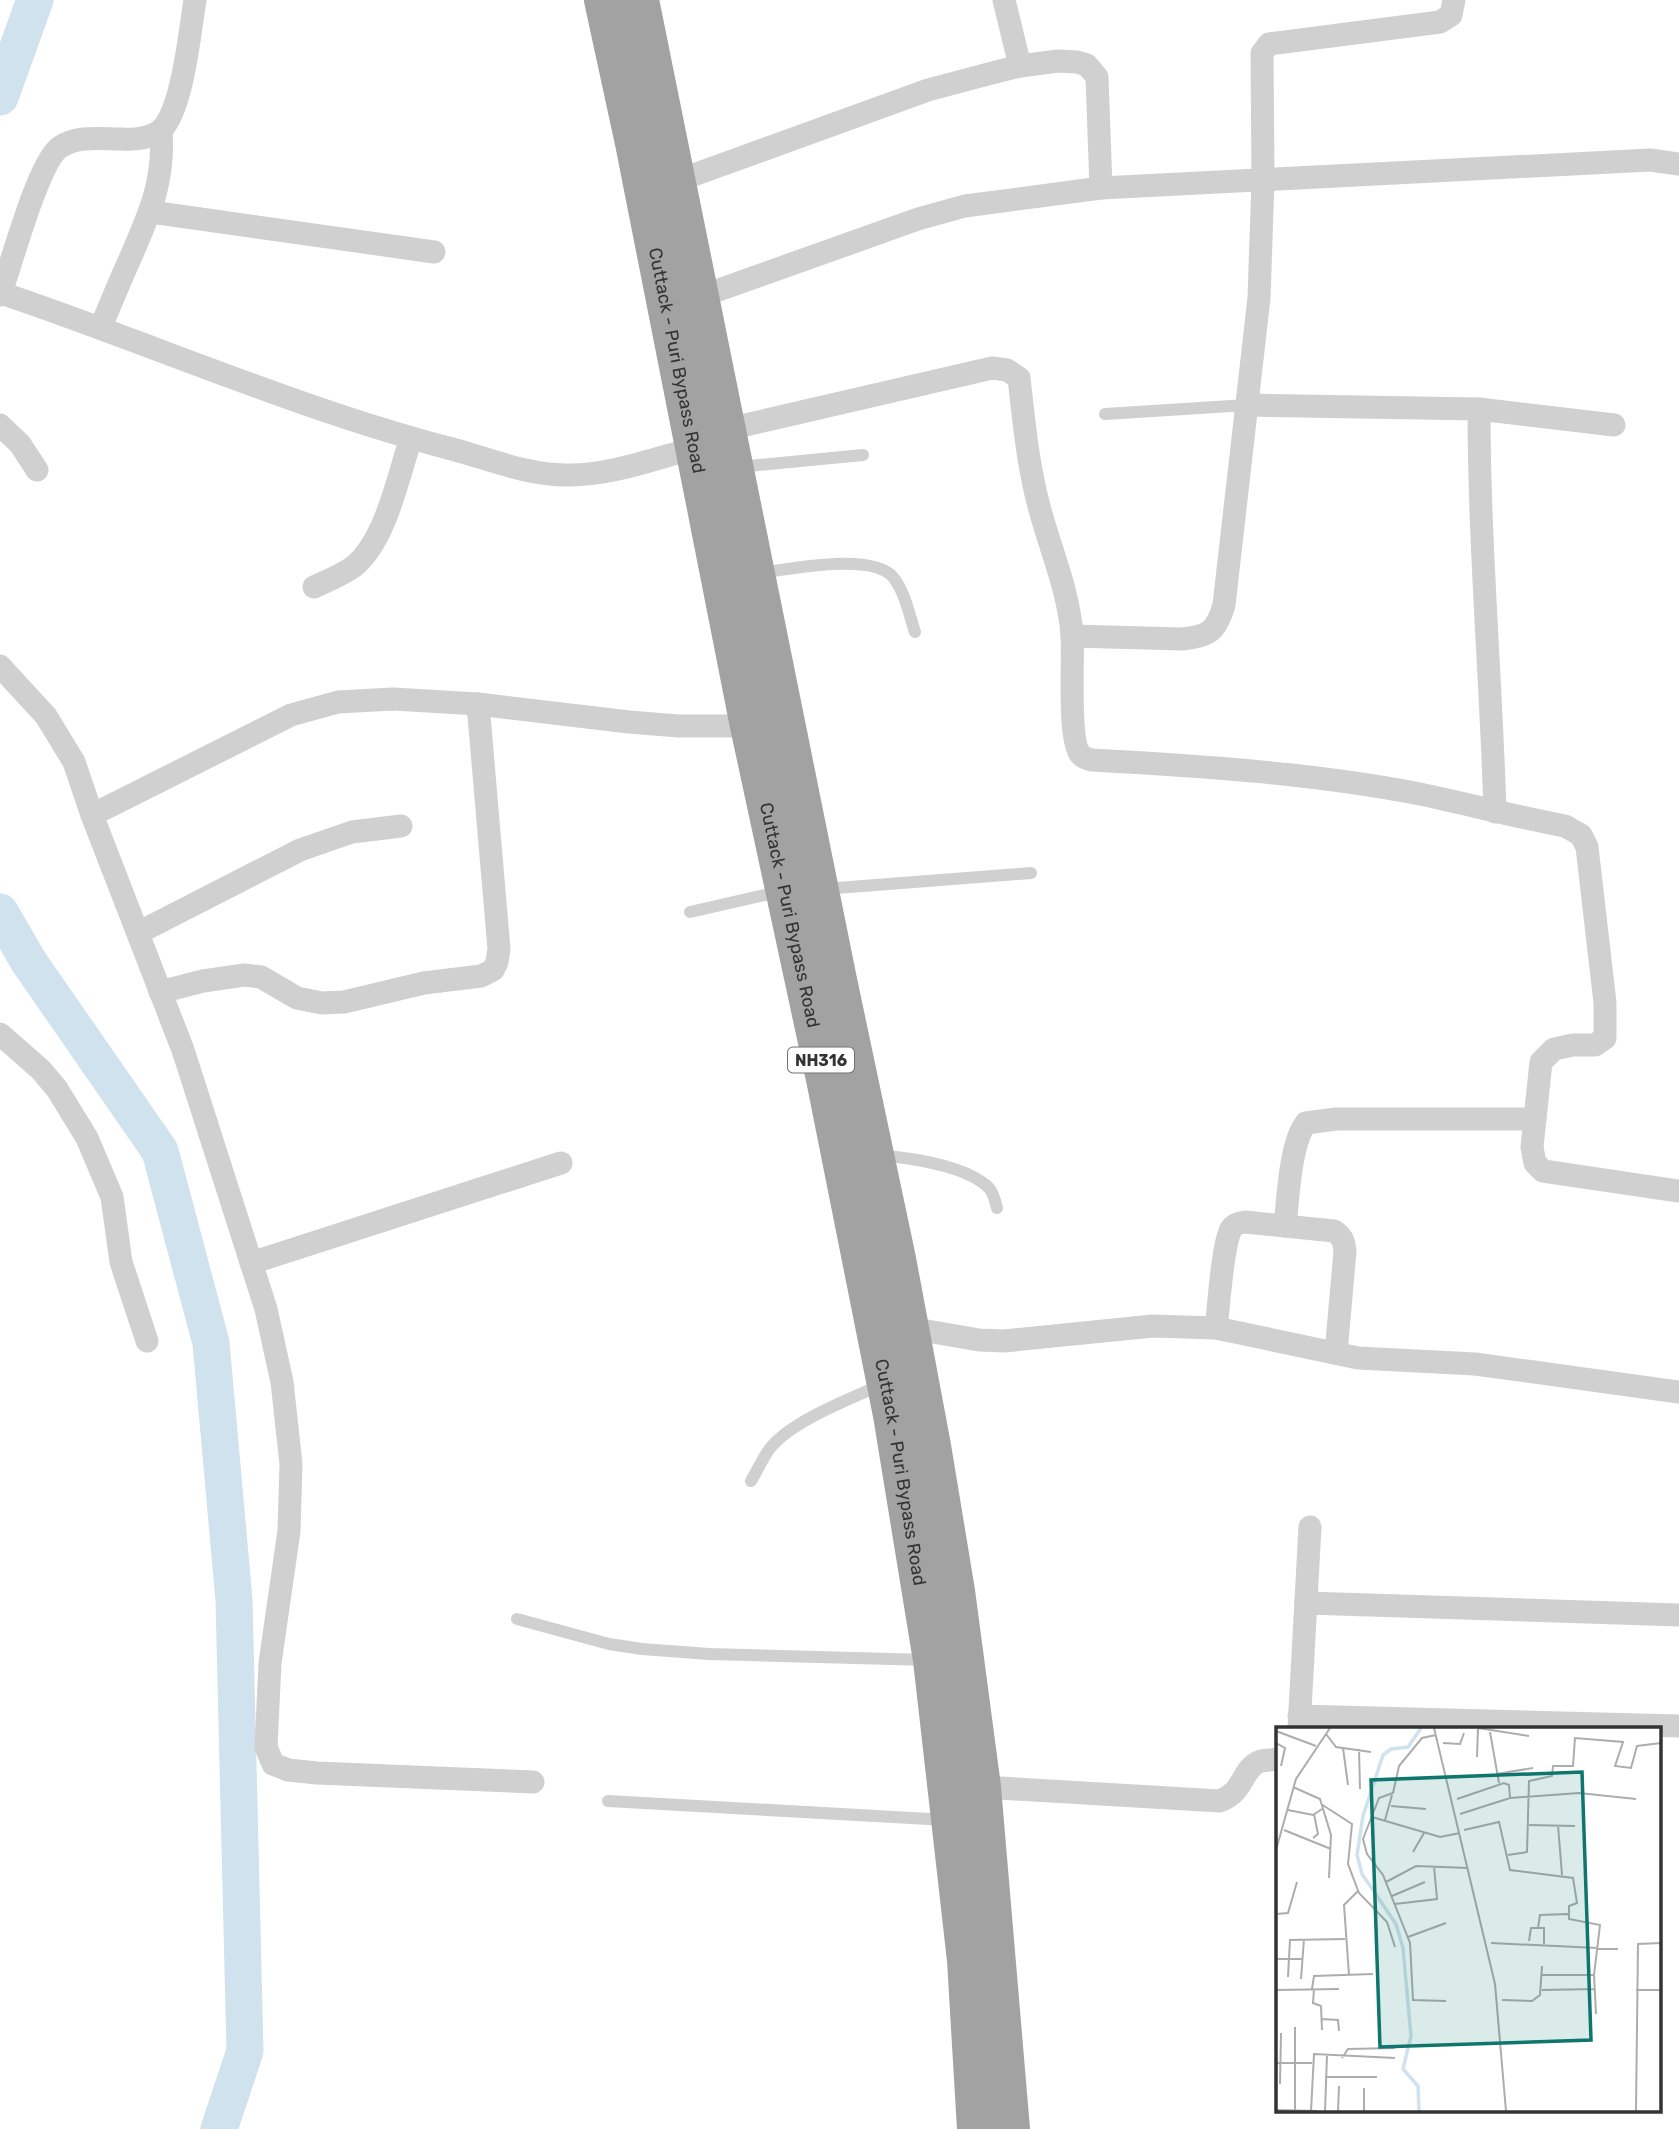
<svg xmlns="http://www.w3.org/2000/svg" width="1679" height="2129" viewBox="0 0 1679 2129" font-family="Rubik,sans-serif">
	<rect width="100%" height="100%" fill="#fff"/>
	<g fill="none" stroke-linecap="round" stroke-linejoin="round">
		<g stroke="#cfe2ee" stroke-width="37">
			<path d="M0,97L35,0"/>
			<path d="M0,912L29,962L160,1151L211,1343L234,1600L245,2051L219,2129"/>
		</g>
		<g stroke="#d0d0d0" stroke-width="12">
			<path d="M1105,414L1247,405"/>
			<path d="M739,467L863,455"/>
			<path d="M760,573C790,569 872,552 893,577C905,592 909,614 915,632"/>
			<path d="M824,889L1031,873"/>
			<path d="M690,912L782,891"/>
			<path d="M879,1155C910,1158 966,1165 989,1188C994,1194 995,1201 997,1208"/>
			<path d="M751,1481C757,1471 762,1460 768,1451C788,1422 850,1399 883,1384"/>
			<path d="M517,1619L609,1644L642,1649L709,1654L929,1660"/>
			<path d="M608,1801L947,1820"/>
		</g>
		<g stroke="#d0d0d0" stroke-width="23">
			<path d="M1004,0L1020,66"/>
			<path d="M677,181L928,90L992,73L1020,66L1058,61L1077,62L1087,65L1097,77L1101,188"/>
			<path d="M151,212L434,252"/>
			<path d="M1,293C152,344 298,409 452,449C489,459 527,475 566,475C609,476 653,459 695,448"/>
			<path d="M0,295C11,266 38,162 60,147C78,135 101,139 122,139C135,140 153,138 162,129C183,107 190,30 195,0"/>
			<path d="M702,296L918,219L965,206L1101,188L1650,160L1679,164"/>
			<path d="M101,327C110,305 119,283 129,261C149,215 165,182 161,130"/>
			<path d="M1247,405L1479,409L1614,425"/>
			<path d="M1479,409C1479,543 1491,677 1495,812"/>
			<path d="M0,425L20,444L37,470"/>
			<path d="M728,429L992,368L1007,370L1019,378C1024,422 1028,467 1040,510C1051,551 1069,592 1072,635C1074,657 1067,744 1082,756C1085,758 1088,759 1092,760C1201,766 1312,773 1420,794C1468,804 1516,817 1565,826L1581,835L1587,847L1605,1003V1038L1595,1045H1573L1554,1049L1541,1062L1532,1147L1535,1163L1543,1171L1679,1191"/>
			<path d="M314,587C327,581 342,575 353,567C386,541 398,477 411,438"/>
			<path d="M1072,636L1182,639C1209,636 1216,632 1224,605L1259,298L1263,180L1262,53L1269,44L1440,22L1451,15L1454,0"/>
			<path d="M0,666L46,716L74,762L92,815L183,1050L266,1309L282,1382L291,1464L289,1531L270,1663L266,1747L273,1764L288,1770L317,1773L533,1782"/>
			<path d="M92,815L291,715L338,702L393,699L478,704L629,722L679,726H749"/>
			<path d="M138,933L300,850L352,832L401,826"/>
			<path d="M160,992L203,981L244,975L261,977L297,998L322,1003L344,1002L424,983L481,976L493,970L497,962L499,949L478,704"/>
			<path d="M0,1034L41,1070L57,1089L87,1138L112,1197L121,1262L147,1341"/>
			<path d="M1285,1226C1288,1200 1290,1143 1306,1123L1336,1119H1535"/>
			<path d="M251,1263L561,1163"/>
			<path d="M910,1328L979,1340L1004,1341L1153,1326L1216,1328L1358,1358L1475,1364L1679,1392"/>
			<path d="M1216,1328C1219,1306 1222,1247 1231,1229C1234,1224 1239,1223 1245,1222L1334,1231C1342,1236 1344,1241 1345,1251L1336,1353"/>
			<path d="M1306,1603L1679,1615"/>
			<path d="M1299,1716L1679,1726"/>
			<path d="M1299,1728L1310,1527"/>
			<path d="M982,1787L1220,1801C1245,1792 1241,1768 1261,1761C1266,1760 1273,1760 1278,1759"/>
		</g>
		<g stroke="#a2a2a2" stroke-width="38">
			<path id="s1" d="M603,0L634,143L749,726L825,1079L892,1415L932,1660L966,1960L976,2129"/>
			<path d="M640,0L838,980L897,1259L932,1446L956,1591L982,1787L1011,2129"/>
		</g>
	</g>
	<g text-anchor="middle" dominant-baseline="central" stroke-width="7" stroke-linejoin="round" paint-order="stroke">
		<rect fill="#fff" stroke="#707070" stroke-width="2" x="788" y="1047.5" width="66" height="25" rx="5"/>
		<g font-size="16" font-weight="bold" fill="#333">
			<text x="821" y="1060">NH316</text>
		</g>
		<g font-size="18" fill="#333" stroke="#fff">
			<text stroke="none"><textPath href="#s1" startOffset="368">Cuttack - Puri Bypass Road</textPath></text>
			<text stroke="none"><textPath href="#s1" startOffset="934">Cuttack - Puri Bypass Road</textPath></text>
			<text stroke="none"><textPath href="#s1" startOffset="1502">Cuttack - Puri Bypass Road</textPath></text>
		</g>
	</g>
	<g transform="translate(1276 1727)">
		<rect width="385" height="385" fill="#fff"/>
		<path fill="none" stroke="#cfe2ee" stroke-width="3.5" d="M143,384L142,359L127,342L135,309L127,221L120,197L86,147L81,128L87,89L107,28L115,22L132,20L145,1"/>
		<path fill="none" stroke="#adadad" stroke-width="2" d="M158,1L219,257L230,384M202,1L253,9M0,4L40,19M214,5L223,56M50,7L60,20L95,25M160,8L146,11L123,39L117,66L103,71L87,112L91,127L107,148L134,216L137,273L170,274M0,16L9,21L5,39M167,16L184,17L188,6M67,21L72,58M83,22L84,62M201,30L202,2M220,47L257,41M17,60L44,72L55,108L53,151M181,72L228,56L233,58L234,71M45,77L76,97L72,137L83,166L111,195L119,220M115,79L150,82M12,83L37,88L46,82M184,87L234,71L303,66L360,72M96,90L164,110L184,106M109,93L116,68M253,98L299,99M282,98L286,148M8,103L55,122M188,103L223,95L234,143L297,151L301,176L293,179V192L324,198L318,248L320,287M37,111L42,107L38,87M0,123L20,52L54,1M137,125L148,106M232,128L251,125L253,54L276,49L277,39H297L299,11L347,15L339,39L355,41L361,19L385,16M110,155L140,139L192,141M116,169L149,155M119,177L161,172L158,139M0,187L12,186L21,155M262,201L264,188L292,187M132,210L170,196M253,214L255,201H268V217M215,216L342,222M0,232H26M73,248L68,178L82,164M266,248H318M12,250L14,213L69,212M25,252L28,212M36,262L38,249L97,247M38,262L37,276L45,279L46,303M0,263L63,262M266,263L319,262M360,263H385M226,273L256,274L264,268L266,239M46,292L62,293L63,304M19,300V383M66,331L72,322L119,321M0,336H36M49,350H101M4,357L5,306M0,383L41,384M35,384L38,327L119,331M49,384L51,328M62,384L63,359M88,384V361M360,384L362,217L385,216"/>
		<path fill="#0f766e" fill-opacity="0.15" stroke="#0f766e" stroke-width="3.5" d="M306,45L315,313L104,320L95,53Z"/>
		<rect width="385" height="385" fill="none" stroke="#333" stroke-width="3.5"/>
	</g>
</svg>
